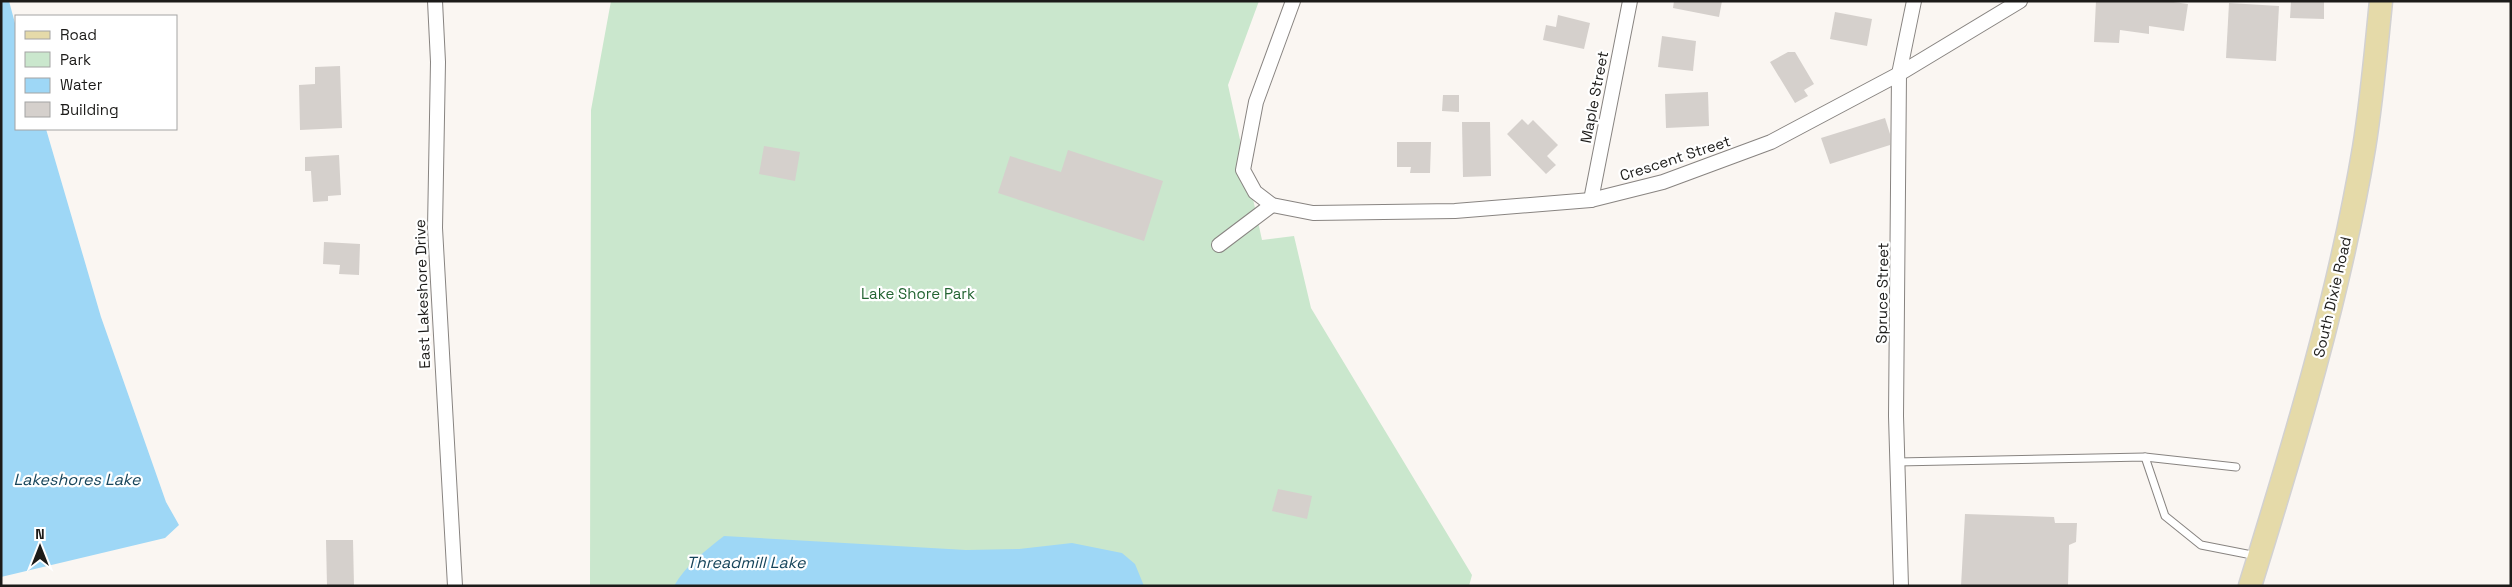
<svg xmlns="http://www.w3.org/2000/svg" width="2512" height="587" viewBox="0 0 2512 587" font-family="'Space Grotesk',sans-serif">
	<rect width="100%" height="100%" fill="#faf6f2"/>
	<path fill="#cae7cd" d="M611,1H1259L1228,85L1262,240L1294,236L1311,308L1472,575L1469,586H590L591,110Z"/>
	<g fill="#9ed7f6">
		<path d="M1,1H9L16,27V129H46L101,317L166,502L179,525L165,538L1,577Z"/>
		<path d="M724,536L966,550L1019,549L1072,543L1122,553L1135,564L1144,586H674C685,566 706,550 724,536Z"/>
	</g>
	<g fill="#d5d0cc">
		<path d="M1674,1H1722L1719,17L1673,8Z"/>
		<path d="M2096,1H2166L2188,4L2184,31L2149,26V34L2120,30L2119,43L2094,42Z"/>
		<path d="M2291,1H2324V19L2290,18Z"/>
		<path d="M2229,3L2279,6L2276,61L2226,58Z"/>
		<path d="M1835,12L1872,19L1867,46L1830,39Z"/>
		<path d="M1558,15L1590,23L1584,49L1543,40L1546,25L1556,27Z"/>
		<path d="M1662,36L1696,41L1693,71L1658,67Z"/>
		<path d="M1788,52H1795L1814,84L1804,90L1808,96L1795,103L1770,62Z"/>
		<path d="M340,66L342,128L300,130L299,85L315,84V67Z"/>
		<path d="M1708,92L1709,126L1666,128L1665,94Z"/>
		<path d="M1443,95H1459V112L1442,111Z"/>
		<path d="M1885,118L1890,134V145L1830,164L1821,138Z"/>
		<path d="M1522,119L1528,125L1533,120L1558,145L1547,156L1556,165L1546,174L1507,134Z"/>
		<path d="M1462,122H1490L1491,176L1463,177Z"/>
		<path d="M1397,142H1431L1430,173H1410L1411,167H1397Z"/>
		<path d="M764,146L800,152L795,181L759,174Z"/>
		<path d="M1068,150L1163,181L1144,241L998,193L1010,156L1061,172Z"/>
		<path d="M339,155L341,195L328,196V201L313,202L311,171H305V157Z"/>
		<path d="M324,242L360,244L359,275L339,274L340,265L323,264Z"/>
		<path d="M1278,489L1312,496L1307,519L1272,511Z"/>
		<path d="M1965,514L2054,517L2055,523H2077L2076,542L2069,545L2068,586H1961Z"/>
		<path d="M326,540H353L354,586H327Z"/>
	</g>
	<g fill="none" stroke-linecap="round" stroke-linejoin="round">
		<g stroke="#888481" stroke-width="9">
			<g id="service">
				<path d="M2145,457L2165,516L2201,545L2257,556"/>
				<path d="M1897,462L2145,457L2236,467"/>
			</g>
		</g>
		<g stroke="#888481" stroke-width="16">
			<g id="minor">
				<path d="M435,1L438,62L435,228L455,586"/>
				<path d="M1293,1L1256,102L1243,170L1255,192L1272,205L1313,213L1455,211L1591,200L1663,182L1771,142L1899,74L2020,1"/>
				<path d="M1591,200L1630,1"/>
				<path d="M1219,245L1272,205"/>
				<path d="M1901,586L1896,416L1899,74L1914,1"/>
			</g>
		</g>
		<g stroke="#d2d1d1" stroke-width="25">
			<path id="primary" d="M2250,586C2295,441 2339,297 2364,148C2372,99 2376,50 2381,1"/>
		</g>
		<use href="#service" stroke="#fff" stroke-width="7"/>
		<use href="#minor" stroke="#fff" stroke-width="14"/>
		<use href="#primary" stroke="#e5daa9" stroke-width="22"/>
	</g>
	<g text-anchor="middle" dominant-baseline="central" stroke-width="4.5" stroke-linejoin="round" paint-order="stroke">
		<g font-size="15" fill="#1c1b19" stroke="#fff">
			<text transform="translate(1594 97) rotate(-79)">Maple Street</text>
			<text transform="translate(1675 158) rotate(-18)">Crescent Street</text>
			<text transform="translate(1882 293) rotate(-89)">Spruce Street</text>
			<text transform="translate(422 294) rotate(-92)">East Lakeshore Drive</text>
			<text transform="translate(2332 297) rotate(-77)">South Dixie Road</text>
		</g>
		<g font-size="15" fill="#236432" stroke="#fff">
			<text x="918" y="293">Lake Shore Park</text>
		</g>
		<g font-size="16" font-style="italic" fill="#17455b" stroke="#fff">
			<text x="77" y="479">Lakeshores Lake</text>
			<text x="746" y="562">Threadmill Lake</text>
		</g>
	</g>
	<rect width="2512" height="587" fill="none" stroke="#1c1b19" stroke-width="5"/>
	<rect x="15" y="15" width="162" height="115" fill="#ffffff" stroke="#a4a4a3"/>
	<rect x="25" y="31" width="25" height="8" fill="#e5daa9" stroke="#a4a4a3"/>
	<text x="60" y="40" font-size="15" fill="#1c1b19">Road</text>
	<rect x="25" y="52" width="25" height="15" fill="#cae7cd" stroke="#a4a4a3"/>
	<text x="60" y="65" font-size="15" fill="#1c1b19">Park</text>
	<rect x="25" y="78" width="25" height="15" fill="#9ed7f6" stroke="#a4a4a3"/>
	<text x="60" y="90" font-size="15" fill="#1c1b19">Water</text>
	<rect x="25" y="102" width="25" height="15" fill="#d5d0cc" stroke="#a4a4a3"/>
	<text x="60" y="115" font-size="15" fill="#1c1b19">Building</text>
	<g transform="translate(40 547)" stroke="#ffffff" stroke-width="4" paint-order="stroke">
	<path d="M0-4L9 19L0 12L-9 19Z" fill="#1c1b19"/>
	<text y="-8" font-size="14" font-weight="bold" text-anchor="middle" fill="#1c1b19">N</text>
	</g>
</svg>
